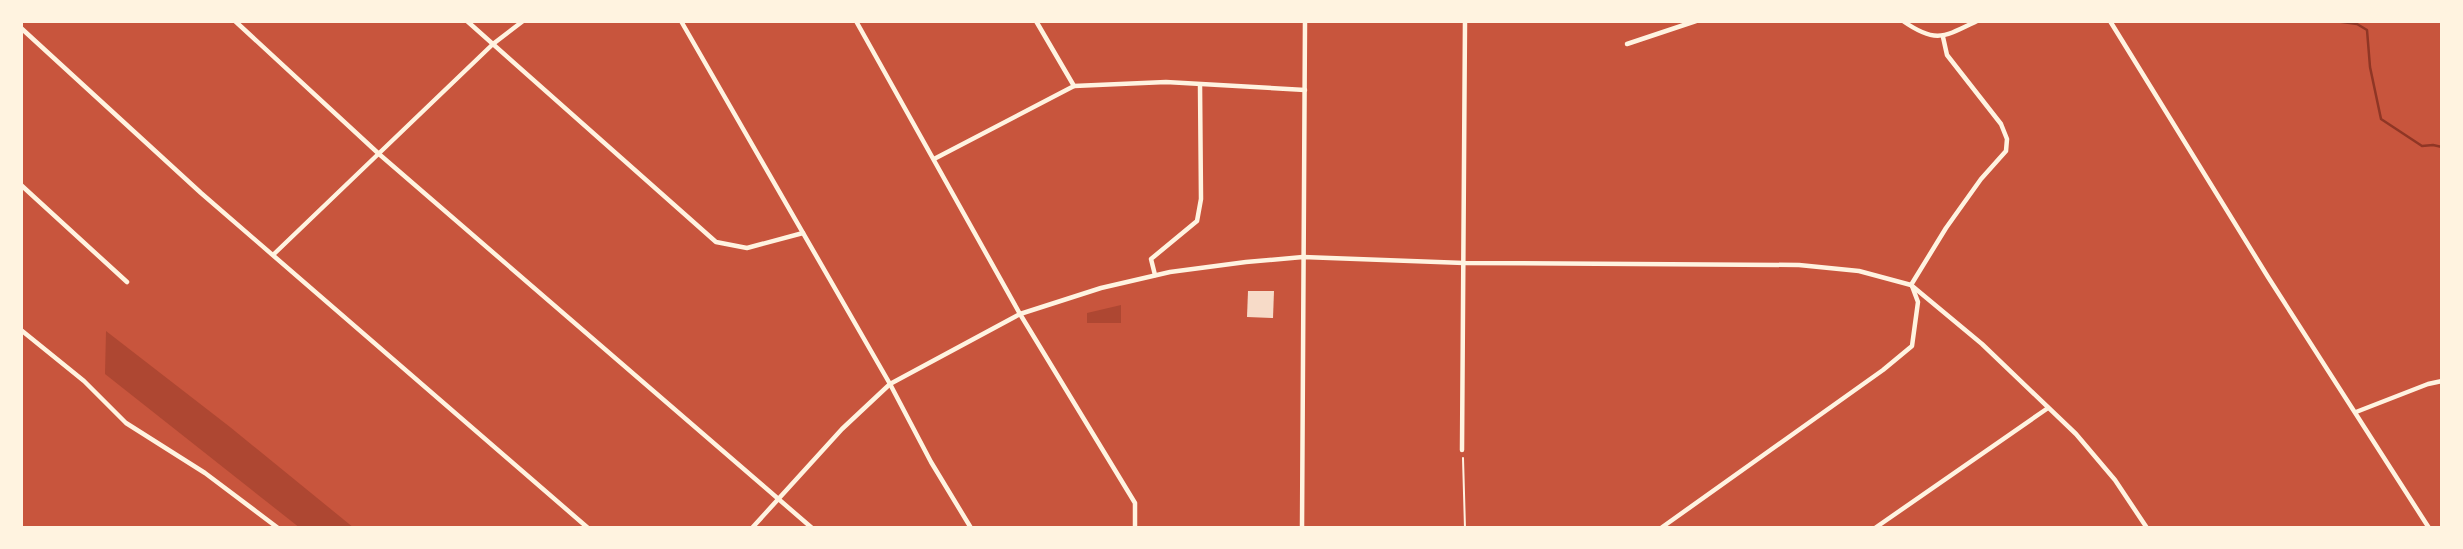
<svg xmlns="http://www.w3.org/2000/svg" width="2463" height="549" viewBox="0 0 2463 549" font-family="'Golos Text',sans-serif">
	<rect width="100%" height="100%" fill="#c8553d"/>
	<g fill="#ae4732">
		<path d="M1121,305V323H1087V313Z"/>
		<path d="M106,331L230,427L354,528H300L105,374Z"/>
	</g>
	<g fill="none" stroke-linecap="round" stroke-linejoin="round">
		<path stroke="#8f3625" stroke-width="2.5" d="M2335,21L2357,24L2367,30L2370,67L2381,119L2422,146L2433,145L2442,147"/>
	</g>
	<path fill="#f7dbc8" d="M1248,291H1274L1273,318L1247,317Z"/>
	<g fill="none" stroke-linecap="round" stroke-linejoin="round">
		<path stroke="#fff3e0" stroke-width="2" d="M1463,458L1465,528"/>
		<g stroke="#fff3e0" stroke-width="4.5">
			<path d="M235,21L379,154L812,528"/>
			<path d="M467,21L716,242L747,248L803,233"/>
			<path d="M681,21L890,384L931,462L971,528"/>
			<path d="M856,21L1020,314L1135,503V528"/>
			<path d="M1036,21L1074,86L1166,82L1305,90"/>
			<path d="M1903,21C1936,44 1944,37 1977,21"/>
			<path d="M2110,21L2268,277L2429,528"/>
			<path d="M21,28L201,193L588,528"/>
			<path d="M1627,44L1696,21"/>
			<path d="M934,159L1074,86"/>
			<path d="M21,185L127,282"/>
			<path d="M274,254L493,44L523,21"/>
			<path d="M1155,275L1151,259L1197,221L1201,199L1200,85"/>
			<path d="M1911,285L1946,228L1981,179L2006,151L2007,139L2001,124L1947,55L1943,37"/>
			<path d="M21,330L84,381L126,423L205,473L278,528"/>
			<path d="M2356,412L2428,384L2442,381"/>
			<path d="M1462,450L1465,21"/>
			<path d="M752,528L842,429L890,384L1020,314L1101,288L1170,272L1246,262L1303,257L1464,263L1799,265L1859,271L1911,285L1982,344L2076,434L2115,480L2147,528"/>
			<path d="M1302,528L1305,21"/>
			<path d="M1661,528L1883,370L1912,346L1918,302L1912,286"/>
			<path d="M1875,528L2048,408"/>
		</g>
	</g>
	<rect width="2463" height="549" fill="none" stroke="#fff3e0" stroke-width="46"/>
</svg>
